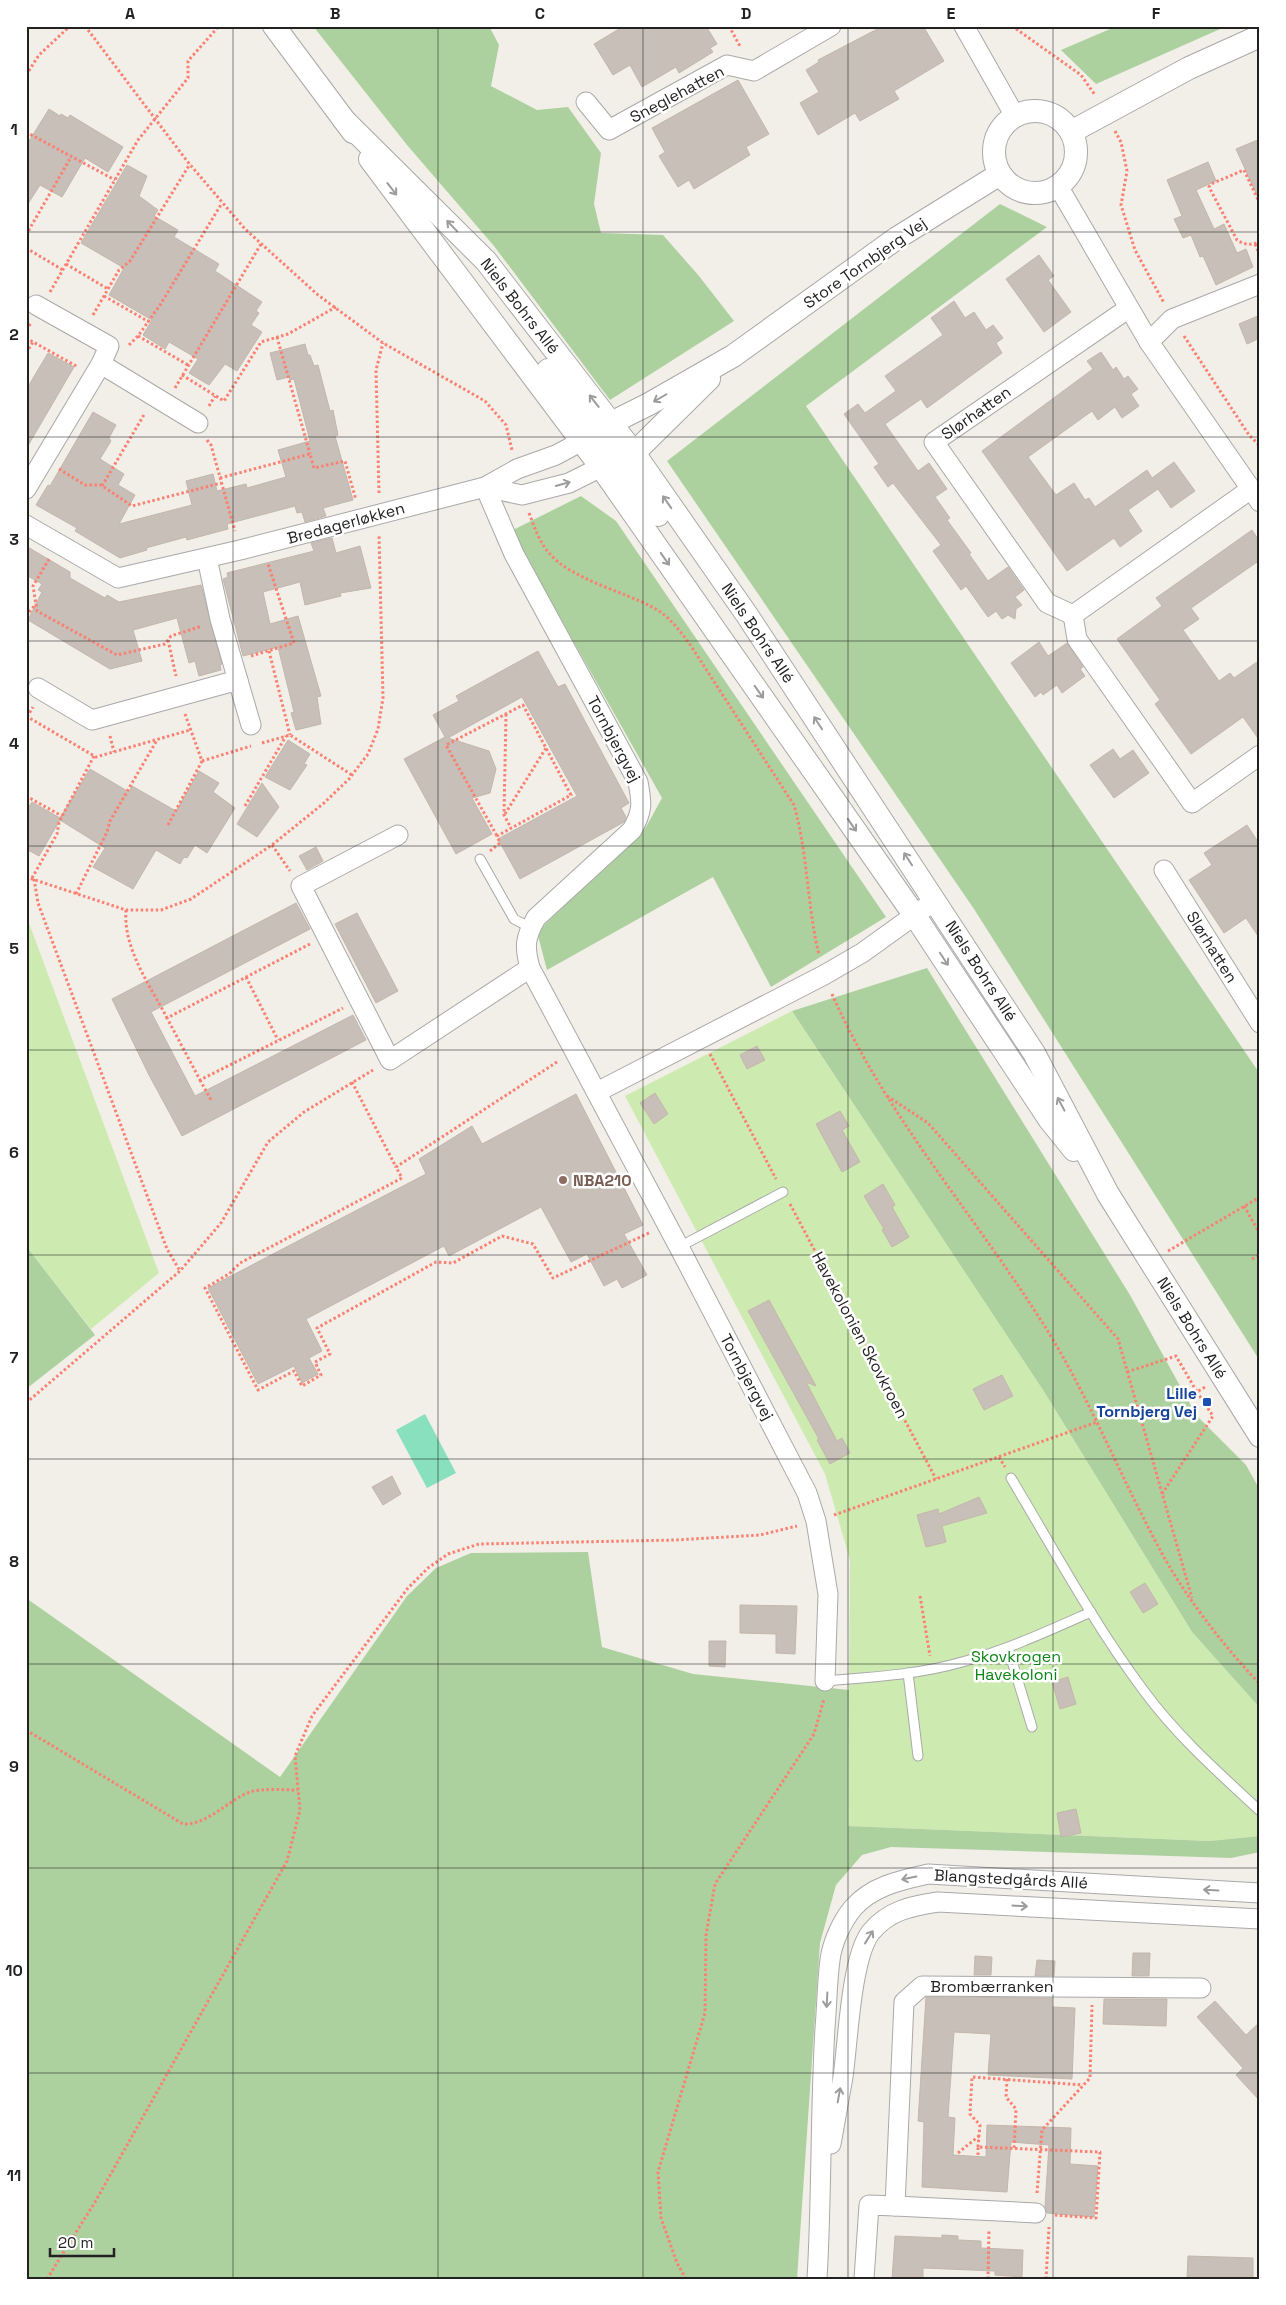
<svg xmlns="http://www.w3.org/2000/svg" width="1286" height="2305" viewBox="0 0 1286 2305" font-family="'Space Grotesk',sans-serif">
	<rect width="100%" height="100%" fill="#f2efe9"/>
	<g fill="#cdebb0">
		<path d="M26,915L159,1273L91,1329L26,1246Z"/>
		<path d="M792,1011L1043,1390L1192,1632L1260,1708V1836L1209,1841L848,1826L850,1560L825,1474L625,1096Z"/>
	</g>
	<g fill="#add19e">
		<path d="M313,26H489L499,45L491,86L537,110L568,107L601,153L594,204L601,233L663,235L699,276L734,321L610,400L494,246L407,145Z"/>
		<path d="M1117,26H1227L1096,84L1061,50Z"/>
		<path d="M1000,204L1047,227L806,406L1260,1074V1361L974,909L667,461Z"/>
		<path d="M581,496L616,521L886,917L771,987L713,877L547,970L537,932L646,827L662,798L511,531Z"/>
		<path d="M927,968L1130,1295L1196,1415L1246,1465L1260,1490V1708L1192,1632L1043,1390L792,1011Z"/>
		<path d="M26,1246L95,1335L26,1389Z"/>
		<path d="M588,1552L602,1647L693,1674L849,1690L848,1826L1209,1841L1260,1836V1852L1231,1858L891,1847L862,1855L836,1885L820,1943L797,2279H26V1598L280,1777L407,1596L436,1568L471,1553Z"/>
	</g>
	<path fill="#88e0be" d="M425,1414L456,1473L427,1488L396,1430Z"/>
	<g fill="#c7bfb8" stroke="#c4b6ab">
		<path d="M624,26H706L717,44L710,48L713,52L679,73L676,67L642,87L630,65L613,75L594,44Z"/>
		<path d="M883,26H923L944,61L894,91L899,99L860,121L855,113L818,135L800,103L819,92L806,70L819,62L818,60Z"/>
		<path d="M738,80L769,134L746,147L750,155L694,189L689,180L678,187L659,156L665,152L652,128Z"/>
		<path d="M49,109L60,116L61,114L68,118L70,115L123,147L108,172L85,158L62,197L40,185L26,207V146Z"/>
		<path d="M1260,139V202L1236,149Z"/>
		<path d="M1208,162L1216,181L1196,190L1214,229L1224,224L1237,253L1246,249L1253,267L1216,285L1203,256L1200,257L1191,235L1183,238L1174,219L1182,216L1167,180Z"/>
		<path d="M127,165L147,176L139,196L158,210L154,216L178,230L174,237L219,264L215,271L262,302L256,311L259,313L251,325L262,332L237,371L225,364L209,385L189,373L198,359L169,342L165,349L143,335L152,320L109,295L124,268L81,243Z"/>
		<path d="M1039,255L1054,276L1048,280L1071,312L1044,332L1006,279Z"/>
		<path d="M954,301L965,318L974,312L986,330L993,325L1003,338L996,343L1002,353L927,408L921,399L885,424L918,471L929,463L947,489L935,497L950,518L947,520L971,553L969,554L988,581L1008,567L1024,590L1015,597L1022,605L1016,609L1015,619L1008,615L1002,619L996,611L988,617L966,586L961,590L933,551L941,545L893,483L888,487L874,467L879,464L844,414L858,404L865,413L896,391L885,376L943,335L931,318Z"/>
		<path d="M1260,315V338L1247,344L1239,324Z"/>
		<path d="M305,344L308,355H310L314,366L318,365L330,411L333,410L338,435L335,436L353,500L323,508L326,516L305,522L302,512L297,513L295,506L227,524L228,529L187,540L186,537L146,548L147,550L120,558L75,531L77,528L36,505L48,485L50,486L93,412L116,425L109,438L111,441L100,459L124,474L118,485L135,495L119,524L192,505L186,481L213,474L217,491L246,484L247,488L286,477L278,450L310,441L294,379L290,380L289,377L277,380L270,353Z"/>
		<path d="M1101,352L1113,370L1116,367L1124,379L1128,376L1138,389L1131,394L1139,406L1122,418L1115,407L1098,420L1092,411L1028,457L1056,495L1074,483L1085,500L1089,498L1095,507L1147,470L1152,478L1174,462L1195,491L1171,508L1158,489L1128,510L1142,531L1120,547L1114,538L1067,571L982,451L1093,369L1087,361Z"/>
		<path d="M48,353L74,367L26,449V390Z"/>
		<path d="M1252,530L1260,542V560L1191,608L1199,619L1183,630L1219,681L1230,673L1234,678L1260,660V741L1243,717L1191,754L1155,704L1160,700L1117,639L1162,606L1156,598Z"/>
		<path d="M332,538L336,553L360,546L371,588L340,593L341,596L305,605L300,582L263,592L270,624L298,616L321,696L317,697L321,724L296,730L291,713L294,712L278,647L243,656L223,579L228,577L227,573L314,551L311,543Z"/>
		<path d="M26,546L70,572V578L105,598L107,595L119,602L201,585L222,664L220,665L221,670L199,676L195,661L189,663L177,618L133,630L142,661L110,669L28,620L42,592L38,590L42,584L26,575Z"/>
		<path d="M1039,642L1048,656L1067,643L1083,667L1080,669L1085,676L1062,693L1057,685L1043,695L1041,692L1035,697L1011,663Z"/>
		<path d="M538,651L558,687L565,684L629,803L621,808L626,817L624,822L520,879L498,839L577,796L522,697L448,738L489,751L496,769L490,793L472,798L492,834L456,854L404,759L445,737L433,715L459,701L456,696Z"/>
		<path d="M288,740L310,754L304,764L307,765L290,790L265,777Z"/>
		<path d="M1113,749L1120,759L1133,750L1149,773L1114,798L1090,765Z"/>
		<path d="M90,769L129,792L132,786L176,811L199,771L219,783L213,792L235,808L207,853L195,845L187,858L184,857L180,864L156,850L133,889L93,867L105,848L60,820L39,856L26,849V811L32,802L60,818Z"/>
		<path d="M262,783L279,807L257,837L237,824Z"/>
		<path d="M1247,825L1260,845V939L1246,918L1224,933L1189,880L1212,865L1204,853Z"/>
		<path d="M316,847L323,861L307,870L299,856Z"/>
		<path d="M296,903L310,929L151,1012L195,1096L353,1015L366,1040L182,1136L149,1075L112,999Z"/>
		<path d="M357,913L398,991L376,1003L335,924Z"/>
		<path d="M757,1046L765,1060L747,1069L740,1055Z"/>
		<path d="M655,1093L668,1114L654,1124L640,1103Z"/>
		<path d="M576,1094L643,1225L624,1234L647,1275L622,1288L617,1279L604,1286L587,1254L571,1262L541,1207L449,1256L444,1246L306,1319L322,1351L309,1358L318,1374L302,1383L294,1366L258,1384L208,1288L426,1174L419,1159L472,1126L482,1144Z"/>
		<path d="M840,1111L849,1126L842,1130L860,1162L842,1172L816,1124Z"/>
		<path d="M883,1184L895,1205L892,1207L909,1237L892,1247L882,1230L884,1229L864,1196Z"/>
		<path d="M769,1300L816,1386L806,1382L837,1441L842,1438L850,1453L830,1464L817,1440L819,1439L748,1311Z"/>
		<path d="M1002,1375L1013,1396L984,1410L973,1389Z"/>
		<path d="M392,1476L401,1494L383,1505L372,1487Z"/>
		<path d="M979,1497L987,1513L942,1526L946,1542L926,1547L917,1515L938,1509L939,1514Z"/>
		<path d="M1145,1583L1158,1604L1143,1613L1130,1592Z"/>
		<path d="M740,1605L797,1606L795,1654L776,1653V1634L740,1633Z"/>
		<path d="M709,1641H726L725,1667L709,1666Z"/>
		<path d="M1068,1677L1076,1704L1060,1709L1052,1682Z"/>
		<path d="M1076,1809L1081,1833L1061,1837L1057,1813Z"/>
		<path d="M1133,1953H1150L1149,1976H1132Z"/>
		<path d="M975,1956L992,1957L991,1975H974Z"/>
		<path d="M1037,1960L1055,1961L1054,1976H1035Z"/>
		<path d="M926,1997L1052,1998V2007L1075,2008L1072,2079L988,2075L991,2034L954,2032L948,2117L955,2118L953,2155L986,2157L987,2125L1071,2128L1070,2164L1098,2166L1094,2217L1047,2213L1045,2206L1049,2145L1011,2142L1007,2192L922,2187L924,2122L918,2121Z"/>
		<path d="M1104,1999H1167L1166,2026L1103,2024Z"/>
		<path d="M1215,2001L1246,2035L1260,2022V2101L1236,2075L1243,2068L1197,2017Z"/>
		<path d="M942,2235L958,2236V2240L981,2241V2248L1023,2250L1022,2277L995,2275V2271L923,2268V2279H892L895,2236L942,2238Z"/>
		<path d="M1188,2256L1253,2258V2279H1187Z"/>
	</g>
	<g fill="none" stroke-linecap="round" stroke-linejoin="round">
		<g stroke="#a9a9a9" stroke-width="11">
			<g id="service">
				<path d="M480,859L514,919L531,928"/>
				<path d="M679,1247L783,1192"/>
				<path d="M1011,1478C1054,1550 1094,1624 1144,1691C1177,1736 1219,1773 1260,1811"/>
				<path d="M1008,1648L1032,1727"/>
				<path d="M908,1673L918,1756"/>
				<path d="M825,1681C871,1677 917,1675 962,1662C1007,1650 1048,1631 1091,1612"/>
			</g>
		</g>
		<g stroke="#a9a9a9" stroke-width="21">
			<g id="minor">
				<path d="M964,26L1015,116"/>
				<path d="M586,102L609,130L727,65L754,71L831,26"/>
				<path d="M1058,186L1149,342L1260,502"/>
				<path d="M1149,342L1172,319L1260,284"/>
				<path d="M101,364L198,423"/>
				<path d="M485,487L514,554L638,782C642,803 643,811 632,830L536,918C525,938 524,946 530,968L679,1247L807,1493L816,1521L828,1594L825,1681"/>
				<path d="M485,487L522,495L569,483L601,467"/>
				<path d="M26,489L101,364L109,346L36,305"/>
				<path d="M1251,489L1073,615L1077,639L1192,803L1260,755"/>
				<path d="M26,525L118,578L240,550L485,487L517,469L556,455L582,441"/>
				<path d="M207,558L220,619L251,725"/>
				<path d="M1073,615L1047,603L934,442L1129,308"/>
				<path d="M38,688L92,720L238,680"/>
				<path d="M398,835L301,886L390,1060L530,968"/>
				<path d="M1164,870L1260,1023"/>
				<path d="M597,1092L824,975L862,953L926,907"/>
				<path d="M831,2144C835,2122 839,2099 843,2077C848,2042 851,1957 871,1932C889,1910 912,1906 938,1902L1260,1919"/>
				<path d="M895,2206L1036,2213"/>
				<path d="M817,2279C822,2195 820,2112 825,2028C827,2005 827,1982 830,1960C832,1943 842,1921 853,1908C872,1886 901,1880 928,1874L1260,1893"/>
				<path d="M864,2279L869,2205L895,2206L904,2002L922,1986L1201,1988"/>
			</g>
		</g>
		<g stroke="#a9a9a9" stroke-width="24">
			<g id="tertiary">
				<path d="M274,26L353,132"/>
				<circle cx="1035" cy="152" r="41"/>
				<path d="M344,120L486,261L634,453L747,615L1034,1053L1108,1194L1260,1436"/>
				<path d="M1071,132L1189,68L1260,36"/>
				<path d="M370,159L601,467L915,916L1049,1119L1074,1150"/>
				<path d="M548,370L597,431L609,439"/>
				<path d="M582,441L611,423L649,404L733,356L897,238L1000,174"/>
				<path d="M587,443L619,461L658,515"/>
				<path d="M621,460L634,453L709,379"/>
			</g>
		</g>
		<g stroke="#fa8072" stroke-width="3" stroke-dasharray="2.5 2.5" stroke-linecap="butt">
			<path d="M85,26L187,161L245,229L318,295L383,343L485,401L506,425L512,450"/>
			<path d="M729,26L741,48"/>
			<path d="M1012,26L1081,75L1095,95"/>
			<path d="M26,75L39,55L70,26"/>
			<path d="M1115,131L1121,142L1127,171L1121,205L1135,250L1164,303"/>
			<path d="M26,132L115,180"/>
			<path d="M1260,204L1244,170L1211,184L1209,187L1237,240C1244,245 1252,246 1260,241"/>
			<path d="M26,235L71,157"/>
			<path d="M1255,244L1260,255"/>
			<path d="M26,248L63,270"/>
			<path d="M66,264L108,289"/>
			<path d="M50,292L138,140L188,78V61L219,26"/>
			<path d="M104,296L149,322"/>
			<path d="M93,315L119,270L130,261L190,164"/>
			<path d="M26,330L31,323"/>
			<path d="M138,336L188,365"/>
			<path d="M1184,336L1249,435L1260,446"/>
			<path d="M277,337L310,454"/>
			<path d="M26,338L78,367"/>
			<path d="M129,345L138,336L160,305L222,203"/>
			<path d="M26,353L33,342"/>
			<path d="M182,375L224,401L261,342L288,334L336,307"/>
			<path d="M175,388L261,244"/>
			<path d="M209,406L215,396"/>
			<path d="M207,440L211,445L235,531"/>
			<path d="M59,469L85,485H101L132,506L221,483"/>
			<path d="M220,478L310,454L314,468L345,461L356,500"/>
			<path d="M102,486L145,413"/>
			<path d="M379,493L376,370L383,343"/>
			<path d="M529,513C535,528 539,542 550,554C571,579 625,592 654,608C669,616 679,630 689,643L794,805C808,854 807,906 819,955"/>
			<path d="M49,559L33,586L37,611L117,655L165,644L171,636L202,626"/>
			<path d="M26,616L36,604"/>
			<path d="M168,640L176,676"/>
			<path d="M269,651L290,735"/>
			<path d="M251,656L294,643L268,564"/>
			<path d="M185,714L202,761L251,746"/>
			<path d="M506,714L504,815L511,828"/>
			<path d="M26,716L96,757L190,730"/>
			<path d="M27,717L33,707"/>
			<path d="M110,736L114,752"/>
			<path d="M262,743L290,735L352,775"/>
			<path d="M26,796L62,816"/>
			<path d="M245,806L286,736"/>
			<path d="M505,814L546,748"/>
			<path d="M168,825L202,761"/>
			<path d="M272,845L290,871"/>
			<path d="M490,851L500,843L497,836L571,795L523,705L446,745L497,836"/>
			<path d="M26,877L126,910H161L191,899L272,845L324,803L349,779L368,754L378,729L383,698L379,535"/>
			<path d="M32,878L57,834L59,822L94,756"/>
			<path d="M34,879L38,903L167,1249L180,1271"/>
			<path d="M76,894L107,832L110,821L157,740"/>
			<path d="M126,910C123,949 150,985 167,1018"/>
			<path d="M310,944L167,1018L200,1080L343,1008"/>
			<path d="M246,977L278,1040"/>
			<path d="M832,994C887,1119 981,1222 1052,1338C1092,1405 1121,1477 1158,1546C1181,1591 1224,1647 1260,1684"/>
			<path d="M710,1054L776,1179"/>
			<path d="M557,1062L396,1167L402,1178L240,1263L229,1274L205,1288L258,1390L294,1371L302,1386L321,1375L315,1362L330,1354L317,1328L436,1262L453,1263L502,1236L533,1244L553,1278L651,1232"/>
			<path d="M200,1080L211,1100"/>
			<path d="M352,1082L396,1167"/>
			<path d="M887,1096L928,1123L1118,1339L1192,1598"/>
			<path d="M790,1204L936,1479"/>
			<path d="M1244,1206L1260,1234"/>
			<path d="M1168,1251L1260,1197"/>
			<path d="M1252,1259L1260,1254"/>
			<path d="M1127,1372L1176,1356L1197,1392L1205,1387"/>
			<path d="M26,1403L180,1271L221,1223L268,1142L304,1112L373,1070"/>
			<path d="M999,1457L1005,1467"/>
			<path d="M1162,1494L1213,1416L1197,1392"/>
			<path d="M834,1515L1097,1422"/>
			<path d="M920,1596L930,1656"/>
			<path d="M26,1730L183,1824C208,1825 228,1800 250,1792C261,1788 286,1790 298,1790"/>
			<path d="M1007,2079L1006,2097L1016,2109L1014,2149"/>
			<path d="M978,2147L980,2125L970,2114L972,2077L1083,2085"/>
			<path d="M958,2153L979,2136"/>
			<path d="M978,2155V2147L1100,2152L1096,2218L1054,2215"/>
			<path d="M1037,2193L1042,2130L1090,2078L1092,2005"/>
			<path d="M47,2279L95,2202L287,1861L300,1810L295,1756L312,1716L408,1588L428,1568L448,1554L479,1544L675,1540L760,1535L797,1526"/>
			<path d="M686,2279L677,2263L661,2218L658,2172L705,2013L706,1935L715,1884L814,1734L824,1699"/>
			<path d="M988,2279L989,2229"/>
			<path d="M1046,2279L1049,2227"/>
		</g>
		<use href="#service" stroke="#fff" stroke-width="9"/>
		<use href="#minor" stroke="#fff" stroke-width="19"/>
		<use href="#tertiary" stroke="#fff" stroke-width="22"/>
	</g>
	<defs><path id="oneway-shaft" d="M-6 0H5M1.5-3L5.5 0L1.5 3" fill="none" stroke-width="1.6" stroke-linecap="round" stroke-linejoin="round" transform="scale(1.25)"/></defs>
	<g stroke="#9c9c9c">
		<use href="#oneway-shaft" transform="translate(392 189) rotate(52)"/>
		<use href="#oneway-shaft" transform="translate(452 226) rotate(-134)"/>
		<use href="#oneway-shaft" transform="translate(660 398) rotate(150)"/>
		<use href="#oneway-shaft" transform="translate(594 401) rotate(-128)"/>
		<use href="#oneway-shaft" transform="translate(563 484) rotate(-16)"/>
		<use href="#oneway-shaft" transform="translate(667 502) rotate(-125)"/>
		<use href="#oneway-shaft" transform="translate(665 559) rotate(55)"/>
		<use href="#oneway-shaft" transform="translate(759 692) rotate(55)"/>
		<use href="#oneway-shaft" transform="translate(818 723) rotate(-123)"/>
		<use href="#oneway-shaft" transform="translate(852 825) rotate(55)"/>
		<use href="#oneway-shaft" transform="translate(908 859) rotate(-123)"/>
		<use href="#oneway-shaft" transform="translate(944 959) rotate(57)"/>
		<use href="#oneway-shaft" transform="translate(1061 1104) rotate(-118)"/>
		<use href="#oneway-shaft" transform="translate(909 1878) rotate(169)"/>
		<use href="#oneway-shaft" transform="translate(1211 1890) rotate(-177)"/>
		<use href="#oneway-shaft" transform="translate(1020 1906) rotate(3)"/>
		<use href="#oneway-shaft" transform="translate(869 1937) rotate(-58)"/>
		<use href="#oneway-shaft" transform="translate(827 2000) rotate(93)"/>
		<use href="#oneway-shaft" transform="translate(839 2095) rotate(-80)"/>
	</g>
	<path fill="none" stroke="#222" stroke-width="1" stroke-opacity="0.55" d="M233,26V2279M438,26V2279M643,26V2279M848,26V2279M1053,26V2279M26,232H1260M26,437H1260M26,641H1260M26,846H1260M26,1050H1260M26,1255H1260M26,1459H1260M26,1664H1260M26,1868H1260M26,2073H1260"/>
	<circle fill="#8d6e63" stroke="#fff" stroke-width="2" cx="563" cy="1180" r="5"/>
	<rect fill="#1a4fb4" stroke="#fff" stroke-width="2" x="1202" y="1397" width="10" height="10" rx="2.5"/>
	<g text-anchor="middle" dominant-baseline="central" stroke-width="5" stroke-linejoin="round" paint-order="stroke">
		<g font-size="16" fill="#222" stroke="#fff">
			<text transform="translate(677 94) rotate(-28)">Sneglehatten</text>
			<text transform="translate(865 263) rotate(-35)">Store Tornbjerg Vej</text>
			<text transform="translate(520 306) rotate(52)">Niels Bohrs Allé</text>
			<text transform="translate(976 413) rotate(-35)">Slørhatten</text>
			<text transform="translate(346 523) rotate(-15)">Bredagerløkken</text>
			<text transform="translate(758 633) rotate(56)">Niels Bohrs Allé</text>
			<text transform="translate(614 739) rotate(62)">Tornbjergvej</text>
			<text transform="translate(1212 947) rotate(58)">Slørhatten</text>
			<text transform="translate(981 971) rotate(57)">Niels Bohrs Allé</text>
			<text transform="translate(1192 1328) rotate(58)">Niels Bohrs Allé</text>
			<text transform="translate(860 1335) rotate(62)">Havekolonien Skovkroen</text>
			<text transform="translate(747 1377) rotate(62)">Tornbjergvej</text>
			<text transform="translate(1011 1879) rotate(3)">Blangstedgårds Allé</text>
			<text x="992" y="1986">Brombærranken</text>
		</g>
		<g font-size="16" font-weight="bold" fill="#785e54" stroke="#fff" text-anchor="start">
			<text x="573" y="1180">NBA210</text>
		</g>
		<g font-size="16" font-weight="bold" fill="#164399" stroke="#fff" text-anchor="end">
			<text x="1197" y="1393">Lille<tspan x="1197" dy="18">Tornbjerg Vej</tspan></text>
		</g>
		<g font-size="16" fill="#0c8416" stroke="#fff">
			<text x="1016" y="1656">Skovkrogen<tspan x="1016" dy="18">Havekoloni</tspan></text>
		</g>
	</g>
	<rect width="1286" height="2305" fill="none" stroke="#ffffff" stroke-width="55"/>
	<path d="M50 2248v8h64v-8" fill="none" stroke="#222222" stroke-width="2.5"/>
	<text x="58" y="2248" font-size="15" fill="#222222" stroke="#ffffff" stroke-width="4" paint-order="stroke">20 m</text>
	<rect x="28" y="28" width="1230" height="2250" fill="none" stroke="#222" stroke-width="2"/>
	<g font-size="16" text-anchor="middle" font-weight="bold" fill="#222">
		<text x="130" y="19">A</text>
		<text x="335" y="19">B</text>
		<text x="540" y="19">C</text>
		<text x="746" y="19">D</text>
		<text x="951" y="19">E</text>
		<text x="1156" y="19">F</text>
		<text x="14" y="135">1</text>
		<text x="14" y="340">2</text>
		<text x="14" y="545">3</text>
		<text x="14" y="749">4</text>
		<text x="14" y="954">5</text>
		<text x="14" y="1158">6</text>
		<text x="14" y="1363">7</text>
		<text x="14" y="1567">8</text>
		<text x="14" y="1772">9</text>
		<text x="14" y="1976">10</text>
		<text x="14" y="2181">11</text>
	</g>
</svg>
